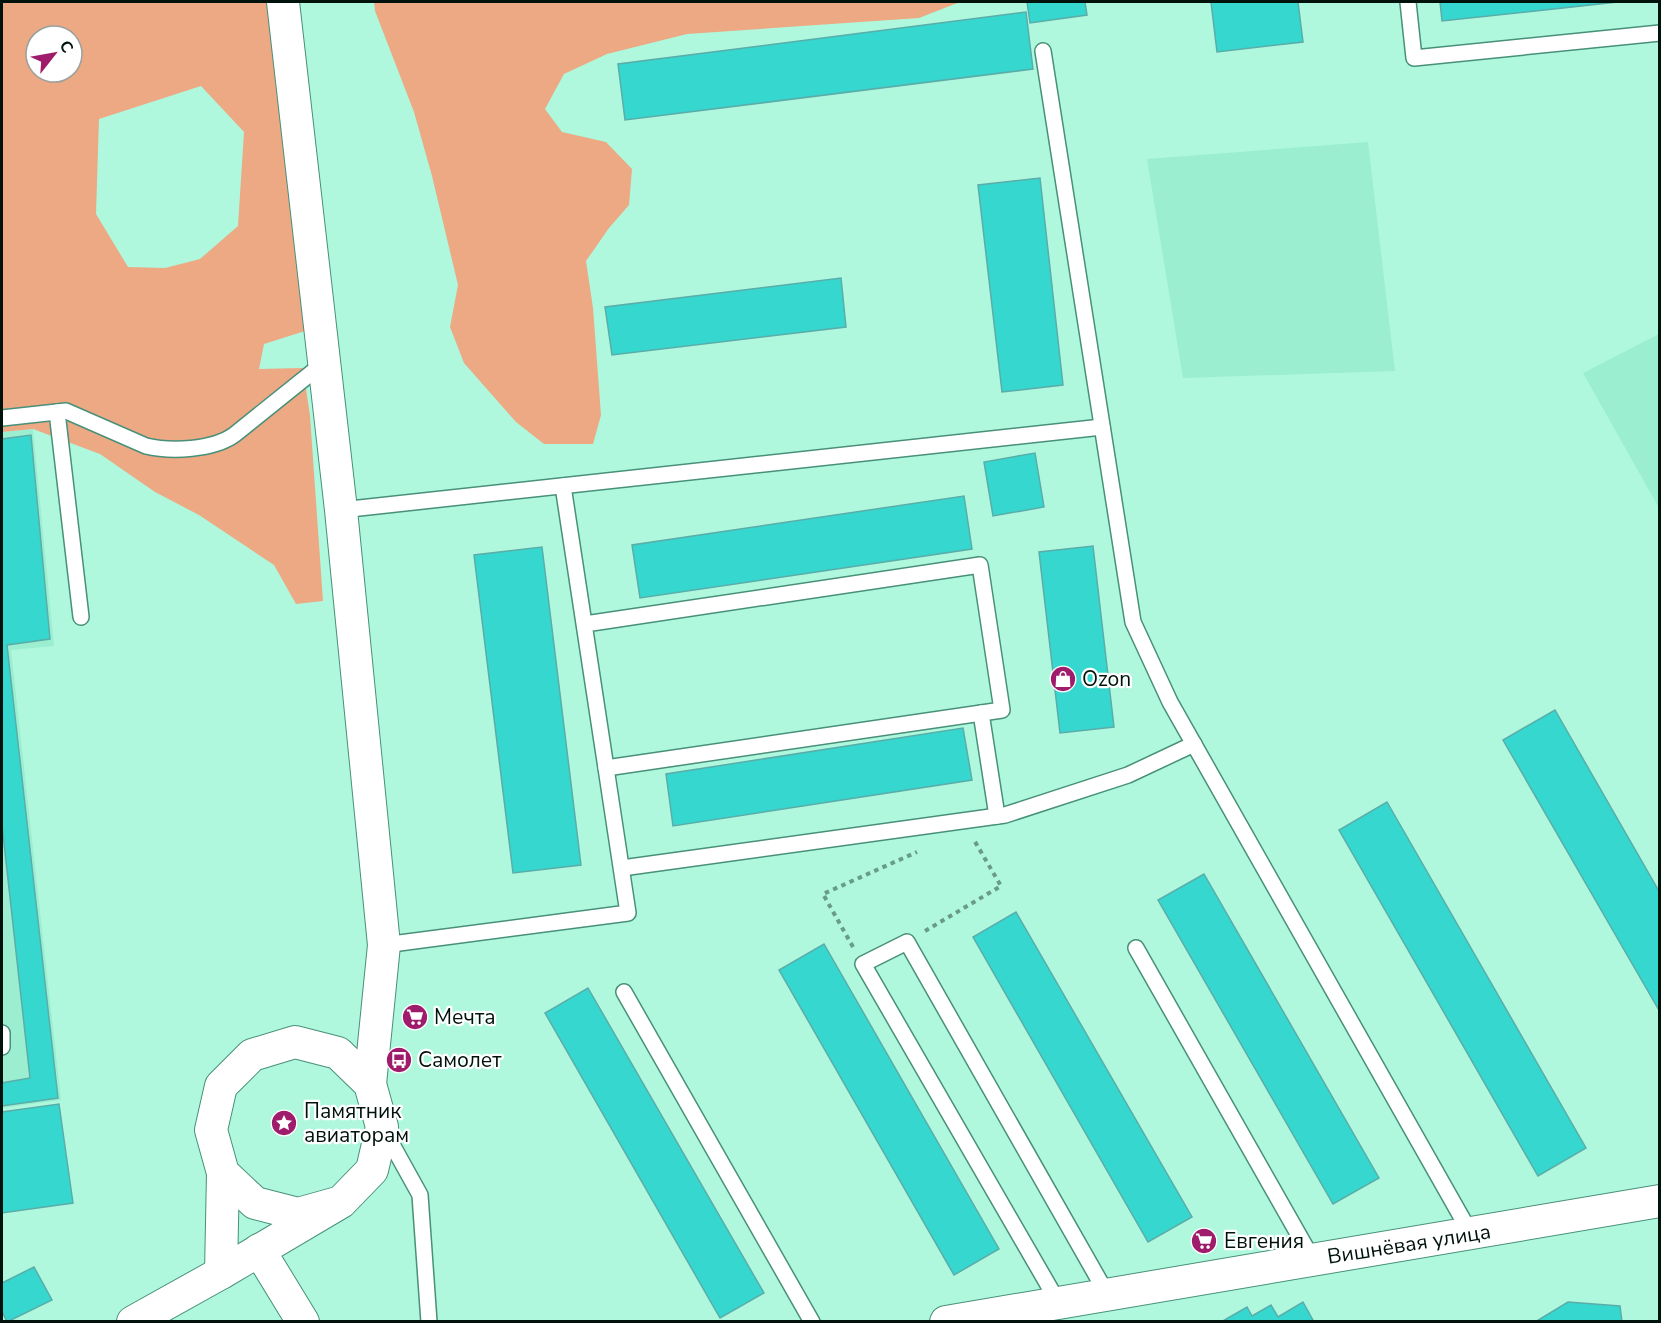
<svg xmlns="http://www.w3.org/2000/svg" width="1661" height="1323" viewBox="0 0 1661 1323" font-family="'Nunito Sans',sans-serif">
	<rect width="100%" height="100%" fill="#aff8de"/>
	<g fill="#9beed0">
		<path d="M1368,142L1395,371L1183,378L1147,159Z"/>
		<path d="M1659,334V508L1583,373Z"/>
		<path d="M33,429L54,646L11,650L61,1100L2,1108V432Z"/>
	</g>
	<g fill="#eca983" fill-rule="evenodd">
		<path d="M2,2H283L321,326L264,344L259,369L303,368L310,416L323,601L296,604L274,565L199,515L155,492L100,454L33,429L2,432ZM36,36H72V72H36ZM201,86L244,132L238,226L200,259L165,268L128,267L96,214L99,119Z"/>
		<path d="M374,2H960L919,18L687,34L607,54L564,74L545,109L562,132L606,142L632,169L629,205L609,228L586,261L593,308L601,415L593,444H544L516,422L464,363L450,327L458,285L432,176L414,112L375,11Z"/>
	</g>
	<g fill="#35d7cf" stroke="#5aada8" stroke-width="1.5">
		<path d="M1027,2H1085L1087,15L1030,23Z"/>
		<path d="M1211,2H1298L1303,42L1217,52Z"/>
		<path d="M1440,2H1618L1442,21Z"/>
		<path d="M1026,12L1033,69L625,120L618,64Z"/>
		<path d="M1040,178L1063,385L1002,392L978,185Z"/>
		<path d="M841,278L846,327L612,355L605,307Z"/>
		<path d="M31,435L50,639L7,645L58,1098L2,1106V1083L30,1078L2,825V439Z"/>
		<path d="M1035,453L1044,507L993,516L984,462Z"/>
		<path d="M964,496L972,549L640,598L632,545Z"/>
		<path d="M1093,546L1114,727L1060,733L1039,552Z"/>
		<path d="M542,547L581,865L513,873L474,555Z"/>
		<path d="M1555,710L1660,893V1012L1503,740Z"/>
		<path d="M963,728L972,780L673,826L666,774Z"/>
		<path d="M1387,802L1586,1148L1538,1176L1339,830Z"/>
		<path d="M1204,874L1379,1178L1333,1204L1158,900Z"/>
		<path d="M1016,912L1192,1217L1148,1242L973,937Z"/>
		<path d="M824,944L999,1249L954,1275L779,970Z"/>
		<path d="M588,988L764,1293L720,1318L545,1013Z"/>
		<path d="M59,1104L73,1203L2,1213V1112Z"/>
		<path d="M34,1267L52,1300L7,1322L2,1311V1283Z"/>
		<path d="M1303,1302L1314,1322H1221L1247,1307L1252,1316L1271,1305L1278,1317Z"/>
		<path d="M1568,1302L1620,1306L1622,1322H1535Z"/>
	</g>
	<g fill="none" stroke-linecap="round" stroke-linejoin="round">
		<g stroke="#489079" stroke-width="18">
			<g id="service">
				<path d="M1408,2L1414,58L1660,33"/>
				<path d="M1043,51L1133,622L1170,702L1471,1234"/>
				<path d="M57,412L81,617"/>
				<path d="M2,418L66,411L146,446C171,452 213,450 234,435L325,362"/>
				<path d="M563,486L606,768L1002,710L980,565L585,624"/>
				<path d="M341,510L1102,427"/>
				<path d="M981,713L997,816"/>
				<path d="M622,868L1005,815L1128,775L1194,744"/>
				<path d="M384,945L628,913L606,768"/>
				<path d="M1136,948L1313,1260"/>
				<path d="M624,992L812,1322"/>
				<path d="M2,1033V1047"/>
				<path d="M384,1130L420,1195L429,1322"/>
				<path d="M1058,1302L863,964L907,942L1107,1294"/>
			</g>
		</g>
		<g stroke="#489079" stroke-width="34">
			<g id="minor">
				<path d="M283,2L341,510L384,945L370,1084"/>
				<path d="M259,1250L303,1322"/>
				<path d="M221,1273L223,1173"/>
				<path d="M133,1322L221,1273L341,1202L372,1170L382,1127L370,1084L338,1053L295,1042L252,1055L221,1086L211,1130L223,1173L255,1203L298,1214L341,1202"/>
				<path d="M946,1322L1660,1201"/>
			</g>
		</g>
		<g stroke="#699b89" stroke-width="4" stroke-dasharray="4.5 4.5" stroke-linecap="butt">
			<path d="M925,931L1001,886L974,840"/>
			<path d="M853,947L823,894L917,852"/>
		</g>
		<use href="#service" stroke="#fff" stroke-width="15"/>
		<use href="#minor" stroke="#fff" stroke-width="32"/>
	</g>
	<defs>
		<g id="shop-disc" transform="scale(1.35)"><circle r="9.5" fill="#9f1b6b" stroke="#fff"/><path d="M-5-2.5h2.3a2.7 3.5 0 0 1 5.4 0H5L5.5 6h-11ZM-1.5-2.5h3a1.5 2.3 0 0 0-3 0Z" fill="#fff"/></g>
		<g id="supermarket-disc" transform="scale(1.35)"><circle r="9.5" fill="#9f1b6b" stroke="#fff"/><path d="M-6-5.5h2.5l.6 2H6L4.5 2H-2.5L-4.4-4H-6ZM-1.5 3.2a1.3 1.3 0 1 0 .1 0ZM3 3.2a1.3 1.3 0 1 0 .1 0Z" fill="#fff"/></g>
		<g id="bus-disc" transform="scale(1.35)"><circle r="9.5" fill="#9f1b6b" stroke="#fff"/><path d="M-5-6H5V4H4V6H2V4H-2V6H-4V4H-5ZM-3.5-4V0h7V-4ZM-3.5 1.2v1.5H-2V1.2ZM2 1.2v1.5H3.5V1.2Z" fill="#fff"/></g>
		<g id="sight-disc" transform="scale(1.35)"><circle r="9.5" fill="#9f1b6b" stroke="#fff"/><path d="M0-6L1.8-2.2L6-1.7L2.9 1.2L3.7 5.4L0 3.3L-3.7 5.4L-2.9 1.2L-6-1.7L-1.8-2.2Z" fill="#fff"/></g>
	</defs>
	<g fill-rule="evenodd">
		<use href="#shop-disc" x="1063" y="679"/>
		<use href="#supermarket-disc" x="415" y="1017"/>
		<use href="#bus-disc" x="399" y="1060"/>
		<use href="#sight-disc" x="284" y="1123"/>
		<use href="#supermarket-disc" x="1204" y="1241"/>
	</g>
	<g text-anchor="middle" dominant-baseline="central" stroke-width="4.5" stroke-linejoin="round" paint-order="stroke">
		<g font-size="21" fill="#00120c" stroke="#fff" text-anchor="start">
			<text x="1082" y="679">Ozon</text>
			<text x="434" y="1017">Мечта</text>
			<text x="418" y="1060">Самолет</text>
			<text x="304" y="1111">Памятник<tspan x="304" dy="24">авиаторам</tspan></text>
			<text x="1224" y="1241">Евгения</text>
		</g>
		<g font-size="21" fill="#00120c" stroke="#fff">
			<text transform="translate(1409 1244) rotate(-9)">Вишнёвая улица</text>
		</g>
	</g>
	<rect width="1661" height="1323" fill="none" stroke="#00120c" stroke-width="6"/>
	<g transform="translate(54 54) rotate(59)"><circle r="28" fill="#ffffff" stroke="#99a09e" stroke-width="1.5"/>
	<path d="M0-4.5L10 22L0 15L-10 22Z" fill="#9f1b6b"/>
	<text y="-9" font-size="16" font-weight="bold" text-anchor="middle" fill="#00120c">С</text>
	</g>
</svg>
